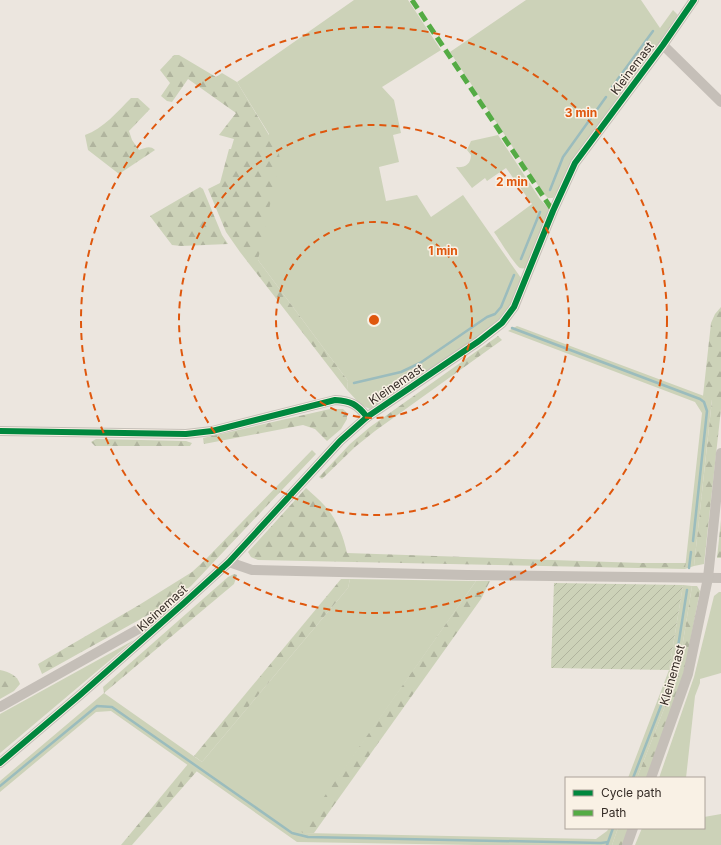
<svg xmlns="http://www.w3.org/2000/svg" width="721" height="845" viewBox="0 0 721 845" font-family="Inter,sans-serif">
	<defs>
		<pattern id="forest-firs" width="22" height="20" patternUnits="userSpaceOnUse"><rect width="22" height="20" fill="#ccd2b8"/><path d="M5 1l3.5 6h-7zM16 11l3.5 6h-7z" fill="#b0b49e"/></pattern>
		<pattern id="garden-furrows" width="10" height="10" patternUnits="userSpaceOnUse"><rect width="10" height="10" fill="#ccd2b8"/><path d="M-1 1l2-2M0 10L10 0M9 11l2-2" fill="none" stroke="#b0b49e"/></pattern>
	</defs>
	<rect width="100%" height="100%" fill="#ece6df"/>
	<g fill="#ccd2b8">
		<path d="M354,0H408L441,50L382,87L394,100L401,133L393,135L399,162L379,167L386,201L417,195L431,217L463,195L521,278L512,304L494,326L370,409L361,405L347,390L348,381L258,260L269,134L237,82Z"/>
		<path d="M526,0H641L660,28L673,10L678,15L553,198H548L543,193L450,52Z"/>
		<path d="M498,135L540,199L549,209L526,268C524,268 523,269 520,268C514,264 499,239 494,232L532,204L506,168L487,181L485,178L472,188L456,167C465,168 471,164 471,155L467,150L471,141Z"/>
		<path d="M517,326L712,399L694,566L685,569L702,413L695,402L508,331Z"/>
		<path d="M350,579L476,581L301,831L304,833L596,839L607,831L609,828H618L612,845H476L297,842L111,711L96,712L0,792V781L104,693L202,762L348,588Z"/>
		<path d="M683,585L692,586L678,673L637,778H628L669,670Z"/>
		<path d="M719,592H721V673L700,679V683L695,696L686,778H659L694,677L714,596Z"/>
		<path d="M134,640L0,753V714Z"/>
		<path d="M721,814V845H635L642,828H704V817Z"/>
	</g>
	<g fill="url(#forest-firs)">
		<path d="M174,55H179L216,77L222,73L237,82L278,150L280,159L258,260L348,381L347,390L240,252L226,232L208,189L220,183L229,149H231L234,139L219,135L236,113L188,79L172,102L167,101L161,96L170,83L160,70Z"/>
		<path d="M131,98H138L150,109L129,131L132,140L139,150C145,148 150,145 155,150L119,174L88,150L85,135C103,129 118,111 131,98Z"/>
		<path d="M200,187L203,189L222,235L228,244L181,246L172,245L150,216Z"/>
		<path d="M721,307V409L704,564L694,566L712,400L703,396L711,323L715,314Z"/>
		<path d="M498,336L502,340L375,431L355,447L322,479L319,477L350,444L370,427Z"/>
		<path d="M330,409H343L347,413V419L341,429L327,441L315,429L303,425L204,444L203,438Z"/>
		<path d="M96,439L186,441L192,443L190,446H95L91,442Z"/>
		<path d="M312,450L316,454L191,586L172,600L155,611L42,674L38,664L139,605L192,572L206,559Z"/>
		<path d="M306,488C312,494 319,499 324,505C337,519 343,535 347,553L641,563H686L685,569L258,560L251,557L248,552Z"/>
		<path d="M721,520V558H717Z"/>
		<path d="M234,574L237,575L234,584L104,693L103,687L228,577Z"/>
		<path d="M341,579H350L348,588L202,762L194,756Z"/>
		<path d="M476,581H490L481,599L314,833H303L300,831Z"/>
		<path d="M692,586H697L700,591L684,673L647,778H637L678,673Z"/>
		<path d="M0,670C9,672 17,675 20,684L14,691L0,699Z"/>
		<path d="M188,764L197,771L132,845H121Z"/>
		<path d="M618,828H630L624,845H612Z"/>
	</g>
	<path fill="url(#garden-furrows)" d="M554,583L683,585L669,670L551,668Z"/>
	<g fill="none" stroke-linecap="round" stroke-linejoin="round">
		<g stroke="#9bbcbd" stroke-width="2.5">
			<path d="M612,87L653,31"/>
			<path d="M550,190L563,157L606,97"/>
			<path d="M521,259L540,212"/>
			<path d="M512,328L700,399L704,402L707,411L693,541"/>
			<path d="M354,383L401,372L420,363L487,317L495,314L501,307L514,275"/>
			<path d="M689,568L691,552"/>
			<path d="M633,778L674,672L687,590"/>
			<path d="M0,786L97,706L112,707L292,833L308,837L601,843L608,842"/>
			<path d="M607,845L613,828"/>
		</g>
		<g stroke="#c5bfb8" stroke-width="10">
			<path d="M663,45L721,102"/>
			<path d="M0,431L186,434L212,431L335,400C351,401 357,404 367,417"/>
			<path d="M229,562L252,570L467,575L721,578"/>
			<path d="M0,707L167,613"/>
			<path d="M0,763L80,695L184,603L229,562L340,441L367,417L479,341L502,323L514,307L553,211L575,163L663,45L694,0"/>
			<path d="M651,778L688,674L708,578L721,453"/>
			<path d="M627,845L633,828"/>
		</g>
		<path stroke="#54ab44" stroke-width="5" stroke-dasharray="10 5" stroke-linecap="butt" d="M412,0L553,211"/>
		<g stroke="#f9f1e5" stroke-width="8">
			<g id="cycleway">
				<path d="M0,431L186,434L212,431L335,400C351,401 357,404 367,417"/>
				<path d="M0,763L80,695L184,603L229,562L340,441L367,417L479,341L502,323L514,307L553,211L575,163L663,45L694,0"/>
			</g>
		</g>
		<use href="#cycleway" stroke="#00873e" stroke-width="6"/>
	</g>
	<g fill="none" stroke="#df570d" stroke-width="2" stroke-dasharray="7 5">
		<circle cx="374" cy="320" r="98"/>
		<circle cx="374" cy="320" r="195"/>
		<circle cx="374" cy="320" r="293"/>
	</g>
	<g text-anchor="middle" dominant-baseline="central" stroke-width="3" stroke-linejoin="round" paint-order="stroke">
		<g font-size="12" fill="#352c26" stroke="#f9f1e5">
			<text transform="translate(632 68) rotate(-53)">Kleinemast</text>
			<text transform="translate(396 384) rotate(-34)">Kleinemast</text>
			<text transform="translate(162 608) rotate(-42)">Kleinemast</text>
			<text transform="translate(672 675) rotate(-74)">Kleinemast</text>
		</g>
	</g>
	<circle cx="374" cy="320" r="6" fill="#df570d" stroke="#f9f1e5" stroke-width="2"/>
	<g font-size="12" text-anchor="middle" font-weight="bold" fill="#df570d" stroke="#f9f1e5" stroke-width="3" stroke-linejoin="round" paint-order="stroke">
		<text x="581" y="117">3 min</text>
		<text x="512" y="186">2 min</text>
		<text x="443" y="255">1 min</text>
	</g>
	<rect x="565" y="777" width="140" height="52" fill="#f9f1e5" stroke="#aba299"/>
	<rect x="573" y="790" width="20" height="6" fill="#00873e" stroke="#aba299"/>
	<text x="601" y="797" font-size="12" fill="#352c26">Cycle path</text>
	<rect x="573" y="810" width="20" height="6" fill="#54ab44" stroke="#aba299"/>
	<text x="601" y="817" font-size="12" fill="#352c26">Path</text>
</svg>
